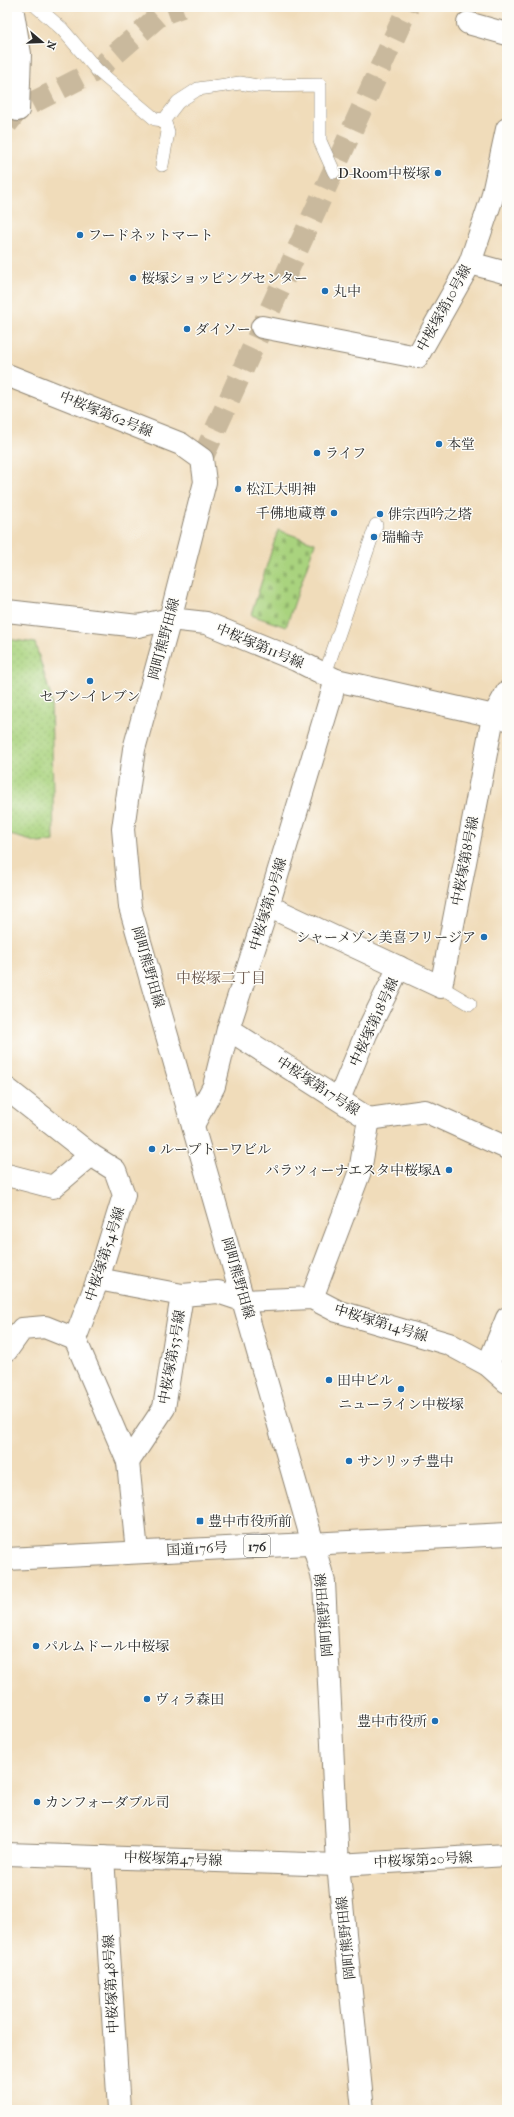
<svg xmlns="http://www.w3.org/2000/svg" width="514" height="2117" viewBox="0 0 514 2117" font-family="'IM FELL French Canon','Noto Serif JP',serif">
	<defs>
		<pattern id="cemetery-stones" width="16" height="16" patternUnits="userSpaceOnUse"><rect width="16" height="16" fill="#a9d37e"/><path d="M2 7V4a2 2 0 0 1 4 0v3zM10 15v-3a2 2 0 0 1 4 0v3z" fill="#92b56d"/></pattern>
		<pattern id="park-dots" width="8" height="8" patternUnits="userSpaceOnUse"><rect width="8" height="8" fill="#a9d37e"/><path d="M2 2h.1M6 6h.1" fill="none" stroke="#92b56d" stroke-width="1.8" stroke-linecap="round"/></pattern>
	</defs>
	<rect width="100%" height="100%" fill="#fdfcf7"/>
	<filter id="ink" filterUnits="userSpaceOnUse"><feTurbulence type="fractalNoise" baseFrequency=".025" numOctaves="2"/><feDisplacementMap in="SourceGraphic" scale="8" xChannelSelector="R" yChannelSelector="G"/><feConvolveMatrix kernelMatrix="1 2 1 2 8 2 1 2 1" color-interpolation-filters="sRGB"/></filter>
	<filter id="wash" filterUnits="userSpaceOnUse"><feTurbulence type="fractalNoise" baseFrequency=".012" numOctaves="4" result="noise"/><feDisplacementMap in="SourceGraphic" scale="16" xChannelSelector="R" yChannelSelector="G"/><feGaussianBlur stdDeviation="0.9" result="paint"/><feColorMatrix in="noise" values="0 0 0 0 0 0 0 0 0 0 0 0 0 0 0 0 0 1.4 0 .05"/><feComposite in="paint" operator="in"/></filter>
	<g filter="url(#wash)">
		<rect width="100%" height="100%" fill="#f0dcba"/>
		<path fill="url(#cemetery-stones)" stroke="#6a7f54" d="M278,530L315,543L286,627L251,615Z"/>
		<path fill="url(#park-dots)" stroke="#6a7f54" d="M7,639L35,643L51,697L54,841L39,843L7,834Z"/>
	</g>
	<g filter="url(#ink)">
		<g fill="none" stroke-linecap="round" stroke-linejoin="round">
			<g stroke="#c9b99d" stroke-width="22" stroke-dasharray="22 11" stroke-linecap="butt">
				<path d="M7,124L18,110L97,70L160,15L182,7"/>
				<path d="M202,459L408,7"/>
			</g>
			<g stroke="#8e8472" stroke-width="14">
				<g id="lane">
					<path d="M37,7L62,29L97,70L155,119L164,120L178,102L198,89L240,83L257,86L320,85V141L334,172"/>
					<path d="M162,165L168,132L164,120"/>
					<path d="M325,674L376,525"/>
					<path d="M441,987L470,1004"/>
				</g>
			</g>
			<g stroke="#8e8472" stroke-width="24">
				<g id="street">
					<path d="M12,7L20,54L18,110"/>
					<path d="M468,23L507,34"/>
					<path d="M470,263L507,273"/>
					<path d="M262,327L417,357L470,263L492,198L507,129"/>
					<path d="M7,375L181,444L202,459L205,482L170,619L134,749L123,829L130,907L324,1582L338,1865L363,2110"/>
					<path d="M7,611L138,626L170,619L206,623L296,660L336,680L507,719"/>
					<path d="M268,906L441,987L493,717L507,692"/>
					<path d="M228,1029L369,1119L360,1171L312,1298"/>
					<path d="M7,1089L91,1155L115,1170L124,1195L98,1279L75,1339L128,1462L137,1552"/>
					<path d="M339,1099L366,1034L399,967"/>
					<path d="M369,1119L425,1111L507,1148"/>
					<path d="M193,1125L214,1086L228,1029L268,906L336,680"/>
					<path d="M7,1175L53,1187L91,1155"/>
					<path d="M98,1279L182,1295"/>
					<path d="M7,1350L22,1329L45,1327L75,1339"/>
					<path d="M488,1365L507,1318"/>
					<path d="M128,1462L164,1408L182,1295L218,1292L245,1301L312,1298L337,1311L449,1344L488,1365L507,1382"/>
					<path d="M7,1854L338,1865L507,1855"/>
					<path d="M103,1857L119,2110"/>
				</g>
			</g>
			<g stroke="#8e8472" stroke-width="24">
				<path id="highway" d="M7,1559L507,1534"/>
			</g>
			<use href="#lane" stroke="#fff" stroke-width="13"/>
			<use href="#street" stroke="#fff" stroke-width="22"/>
			<use href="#highway" stroke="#fff" stroke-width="22"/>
		</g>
	</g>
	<g fill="#1f6fb2" stroke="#fdfcf7" stroke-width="1.5">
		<circle cx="438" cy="173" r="4"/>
		<circle cx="80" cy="235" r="4"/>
		<circle cx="133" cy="278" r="4"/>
		<circle cx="325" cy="291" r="4"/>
		<circle cx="187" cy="329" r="4"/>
		<circle cx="439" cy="444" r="4"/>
		<circle cx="317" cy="453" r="4"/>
		<circle cx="238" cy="489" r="4"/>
		<circle cx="334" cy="513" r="4"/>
		<circle cx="380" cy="514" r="4"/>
		<circle cx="374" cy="537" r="4"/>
		<circle cx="90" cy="681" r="4"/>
		<circle cx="484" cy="937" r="4"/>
		<circle cx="152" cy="1149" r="4"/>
		<circle cx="449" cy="1170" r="4"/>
		<circle cx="329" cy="1380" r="4"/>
		<circle cx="401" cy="1389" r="4"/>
		<circle cx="349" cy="1461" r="4"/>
		<rect x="196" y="1517" width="8" height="8" rx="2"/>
		<circle cx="36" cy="1646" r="4"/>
		<circle cx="147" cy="1699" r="4"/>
		<circle cx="435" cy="1721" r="4"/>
		<circle cx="37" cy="1802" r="4"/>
	</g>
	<g text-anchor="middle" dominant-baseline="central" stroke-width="3" stroke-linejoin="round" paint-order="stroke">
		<rect fill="#fdfcf7" stroke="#6a6a68" stroke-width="1" x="244" y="1535" width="26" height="22" rx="3"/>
		<g font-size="13" font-weight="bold" fill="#2b2b2b">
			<text x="257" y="1546">176</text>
		</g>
		<g font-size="14" fill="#2b2b2b" stroke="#fdfcf7" text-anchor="start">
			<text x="430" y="173" text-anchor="end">D-Room中桜塚</text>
			<text x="88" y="235">フードネットマート</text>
			<text x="141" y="278">桜塚ショッピングセンター</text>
			<text x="333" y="291">丸中</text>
			<text x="195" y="329">ダイソー</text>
			<text x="447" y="444">本堂</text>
			<text x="325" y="453">ライフ</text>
			<text x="246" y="489">松江大明神</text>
			<text x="326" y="513" text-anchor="end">千佛地蔵尊</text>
			<text x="388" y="514">俳宗西吟之塔</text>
			<text x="382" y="537">瑞輪寺</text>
			<text x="90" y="696" text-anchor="middle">セブン-イレブン</text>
			<text x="476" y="937" text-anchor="end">シャーメゾン美喜フリージア</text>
			<text x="160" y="1149">ループトーワビル</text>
			<text x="441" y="1170" text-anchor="end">パラツィーナエスタ中桜塚A</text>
			<text x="337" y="1380">田中ビル</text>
			<text x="401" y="1404" text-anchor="middle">ニューライン中桜塚</text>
			<text x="357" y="1461">サンリッチ豊中</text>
			<text x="208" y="1521">豊中市役所前</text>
			<text x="44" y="1646">パルムドール中桜塚</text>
			<text x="155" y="1699">ヴィラ森田</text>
			<text x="427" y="1721" text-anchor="end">豊中市役所</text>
			<text x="45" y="1802">カンフォーダブル司</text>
		</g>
		<g font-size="14" fill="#2b2b2b" stroke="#fdfcf7">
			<text transform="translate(444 308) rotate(-61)">中桜塚第10号線</text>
			<text transform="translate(106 414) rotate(22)">中桜塚第62号線</text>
			<text transform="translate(164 639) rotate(-75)">岡町熊野田線</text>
			<text transform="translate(260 646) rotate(23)">中桜塚第11号線</text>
			<text transform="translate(465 861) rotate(-79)">中桜塚第8号線</text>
			<text transform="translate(268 904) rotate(-73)">中桜塚第19号線</text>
			<text transform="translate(148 967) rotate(74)">岡町熊野田線</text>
			<text transform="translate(374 1022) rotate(-65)">中桜塚第18号線</text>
			<text transform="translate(318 1086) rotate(33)">中桜塚第17号線</text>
			<text transform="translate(105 1254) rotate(-72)">中桜塚第54号線</text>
			<text transform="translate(238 1278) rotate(74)">岡町熊野田線</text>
			<text transform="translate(381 1323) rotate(17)">中桜塚第14号線</text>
			<text transform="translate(172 1357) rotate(-80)">中桜塚第53号線</text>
			<text transform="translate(197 1549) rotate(-3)">国道176号</text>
			<text transform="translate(324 1615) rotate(-95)">岡町熊野田線</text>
			<text transform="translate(173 1859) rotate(2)">中桜塚第47号線</text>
			<text transform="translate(423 1860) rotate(-3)">中桜塚第20号線</text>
			<text transform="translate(346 1938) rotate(-96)">岡町熊野田線</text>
			<text transform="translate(111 1984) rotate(-93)">中桜塚第48号線</text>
		</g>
		<g font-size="15" fill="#69564c" stroke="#fdfcf7">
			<text x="221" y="978">中桜塚二丁目</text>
		</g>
	</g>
	<rect width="514" height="2117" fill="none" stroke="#fdfcf7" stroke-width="24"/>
	<g transform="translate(42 42) rotate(109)" stroke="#fdfcf7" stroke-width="3" paint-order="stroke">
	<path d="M0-3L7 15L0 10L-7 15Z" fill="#2b2b2b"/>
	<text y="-6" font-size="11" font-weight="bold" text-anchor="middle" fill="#2b2b2b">N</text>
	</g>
</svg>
